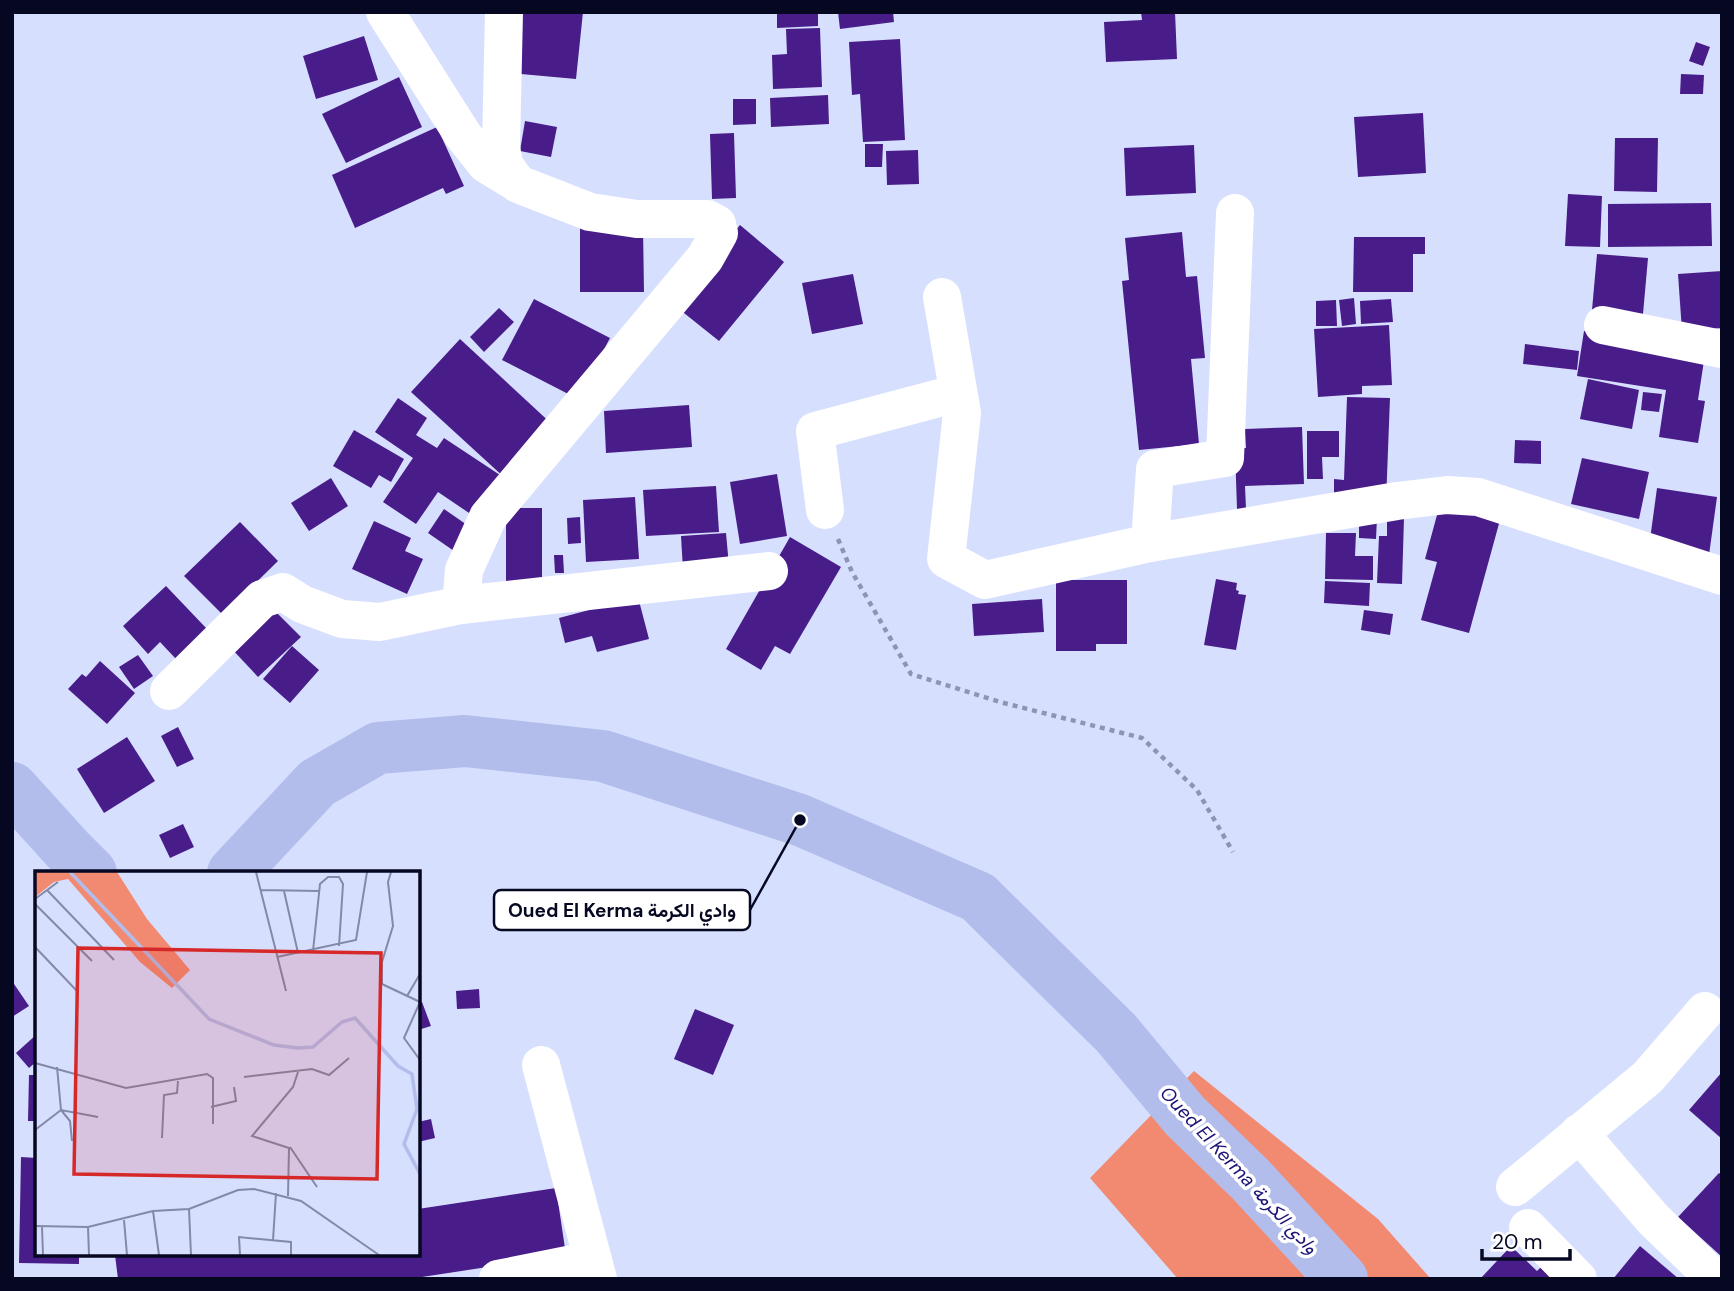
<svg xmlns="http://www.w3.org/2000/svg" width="1734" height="1291" viewBox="0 0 1734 1291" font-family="'DM Sans',Vazirmatn,sans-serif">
	<rect width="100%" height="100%" fill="#d7dfff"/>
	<path fill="#f28a71" d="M1194,1071L1378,1219L1431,1279H1178L1090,1178Z"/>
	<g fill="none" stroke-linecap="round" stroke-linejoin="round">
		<g stroke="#b2bdeb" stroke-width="52">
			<path d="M12,788L70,852L91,873"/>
			<path d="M233,873L317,783L378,748L465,741L603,756L800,820L978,897L1116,1033L1185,1116L1250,1179L1342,1279"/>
		</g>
	</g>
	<g fill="#481d8a">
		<path d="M516,12H583L576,79L510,73Z"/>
		<path d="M777,12H818V26L777,28Z"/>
		<path d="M838,12H893L894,22L840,29Z"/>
		<path d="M1141,12H1175L1177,59L1106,62L1104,22L1142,20Z"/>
		<path d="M820,28L822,87L773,89L772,55L787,54L786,29Z"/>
		<path d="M364,36L378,80L316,99L303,56Z"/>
		<path d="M900,39L905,140L863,142L860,94L852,95L849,42Z"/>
		<path d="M1696,42L1710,47L1703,66L1689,61Z"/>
		<path d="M1681,74L1704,75L1703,94H1680Z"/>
		<path d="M399,77L422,127L346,163L322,114Z"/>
		<path d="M828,95L829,124L771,127L770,98Z"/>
		<path d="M733,99H756V124L733,125Z"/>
		<path d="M1423,113L1426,173L1358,177L1354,117Z"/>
		<path d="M525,121L557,127L551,157L520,151Z"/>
		<path d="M437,127L464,186L446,194L443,188L355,228L332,175Z"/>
		<path d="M734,133L736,198L712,199L710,134Z"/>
		<path d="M1615,138H1658L1657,192L1614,191Z"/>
		<path d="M865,144H883L882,167H865Z"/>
		<path d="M1194,145L1196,193L1126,196L1124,148Z"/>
		<path d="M918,150L919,184L887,185L886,151Z"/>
		<path d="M1568,194L1602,196L1600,247L1565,246Z"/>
		<path d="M1711,203L1712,246L1608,247V204Z"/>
		<path d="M740,225L784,262L719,341L674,305Z"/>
		<path d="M643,227L644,292H580V228Z"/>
		<path d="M1182,232L1186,277L1197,276L1205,358L1191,359L1199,444L1139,450L1122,281L1129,280L1125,238Z"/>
		<path d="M1354,237H1425V254H1413V292H1353Z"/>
		<path d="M1597,254L1648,258L1643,314L1592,310Z"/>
		<path d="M1722,271V328L1682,331L1678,274Z"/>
		<path d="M853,274L863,324L812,334L802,283Z"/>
		<path d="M1354,298L1356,324L1342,326L1339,300Z"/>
		<path d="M534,299L610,338L578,399L502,360Z"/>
		<path d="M1391,299L1393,322L1361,324L1360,301Z"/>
		<path d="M1336,300L1337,326H1316V301Z"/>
		<path d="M499,308L514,322L484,352L470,337Z"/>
		<path d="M1389,325L1392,385L1362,386V394L1318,397L1314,329Z"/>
		<path d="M1584,331L1683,347L1705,354L1698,400L1705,401L1698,443L1659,437L1666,390L1577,376Z"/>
		<path d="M460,339L555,427L506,479L411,392Z"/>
		<path d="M1525,344L1579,351L1577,370L1523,364Z"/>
		<path d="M1588,379L1639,390L1632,429L1580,419Z"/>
		<path d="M1643,392L1662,394L1659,412L1641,410Z"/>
		<path d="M1347,397L1390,398L1386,502L1334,500V479L1344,480Z"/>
		<path d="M398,398L427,418L416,435L437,448L444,438L500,475L472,515L438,492L416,524L383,502L413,458L375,432Z"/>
		<path d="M689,405L692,447L606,453L604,411Z"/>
		<path d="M1302,427L1304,484L1245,486L1246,509H1237L1235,449L1246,448L1245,429Z"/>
		<path d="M354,430L404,459L391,482L379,475L371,488L333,466Z"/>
		<path d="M1307,431H1339V457H1322L1323,479H1307Z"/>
		<path d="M1515,440L1541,441V464L1514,463Z"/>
		<path d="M1582,458L1649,472L1639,519L1571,504Z"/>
		<path d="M777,474L787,536L740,544L730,482Z"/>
		<path d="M331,478L348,506L309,531L291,503Z"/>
		<path d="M716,486L719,532L646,536L643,490Z"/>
		<path d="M1657,488L1717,497L1709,555L1649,547Z"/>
		<path d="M635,497L639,559L586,562L583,500Z"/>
		<path d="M1440,504L1500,520L1469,633L1421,620L1437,562L1425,559Z"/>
		<path d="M506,508H542V585L506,584Z"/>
		<path d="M444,509L470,527L454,551L428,533Z"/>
		<path d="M580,517L581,543L568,544L567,518Z"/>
		<path d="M1359,518H1377L1376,539L1359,538Z"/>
		<path d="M1387,518H1404L1402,584L1377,583L1379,536H1387Z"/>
		<path d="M374,521L411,538L405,551L423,559L407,594L352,569Z"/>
		<path d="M240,522L278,561L223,615L184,576Z"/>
		<path d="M726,533L729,566L683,570L681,536Z"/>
		<path d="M1326,533H1356L1355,556H1373V580L1325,579Z"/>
		<path d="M790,537L841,567L790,654L775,646L761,670L726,649Z"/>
		<path d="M554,555H563L564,573H555Z"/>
		<path d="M1216,579L1237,583L1236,590L1239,591L1238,594L1246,595L1236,650L1204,645Z"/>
		<path d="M1056,580H1127V644H1096V651H1056Z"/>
		<path d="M1325,581L1370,583L1369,606L1324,603Z"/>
		<path d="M166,586L207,629L176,659L160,642L148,654L123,626Z"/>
		<path d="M638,597L649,639L597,652L592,636L565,643L559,618Z"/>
		<path d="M1042,599L1044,632L974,636L972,604Z"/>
		<path d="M272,608L301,637L258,677L230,647Z"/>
		<path d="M1364,610L1393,614L1390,635L1361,630Z"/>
		<path d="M292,646L319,670L290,703L263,679Z"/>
		<path d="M138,655L153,676L134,689L119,667Z"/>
		<path d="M100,661L135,693L107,724L68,689L82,674L86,677Z"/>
		<path d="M178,727L194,759L177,767L161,736Z"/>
		<path d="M127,737L155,781L104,813L77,769Z"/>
		<path d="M183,824L194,847L170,858L159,835Z"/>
		<path d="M12,981L29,1006L12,1017Z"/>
		<path d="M479,989L480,1008L457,1009L456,991Z"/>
		<path d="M422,1002L431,1026L418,1030V1003Z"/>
		<path d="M695,1009L734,1025L713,1075L674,1059Z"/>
		<path d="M37,1034V1061L29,1068L16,1053Z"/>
		<path d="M1722,1072V1139L1689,1110Z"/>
		<path d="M29,1075H37V1121H28Z"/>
		<path d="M431,1119L435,1138L418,1142V1122Z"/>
		<path d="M21,1157L37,1158V1254H79V1264L19,1263Z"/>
		<path d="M1719,1173L1722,1175V1257L1678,1217Z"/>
		<path d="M556,1188L566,1255L409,1279H118L115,1255L121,1254H418V1209Z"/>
		<path d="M1511,1246L1537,1271L1541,1267L1554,1279H1480Z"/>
		<path d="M1640,1246L1679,1279H1613Z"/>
	</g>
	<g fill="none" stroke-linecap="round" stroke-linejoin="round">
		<path stroke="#8e94b2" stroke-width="4.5" stroke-dasharray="5 5" stroke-linecap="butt" d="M838,539L852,572L911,674L1000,702L1142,738L1197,790L1233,852"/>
		<g stroke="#fff" stroke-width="38">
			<path d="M385,12L463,135L486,164L514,181"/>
			<path d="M942,297L962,413L946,559L985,580L1150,543L1397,501L1447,495L1478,497L1722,576"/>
			<path d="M1603,325L1722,349"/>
			<path d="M825,510L815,431L958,393"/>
			<path d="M1150,543L1155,469L1225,458L1235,213"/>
			<path d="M461,605L464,570L488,517L705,258L719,233L717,224L708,219H637L590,212L518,184L504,165L501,147L504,12"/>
			<path d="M169,691L262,599L283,592L302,604L342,619L380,622L461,605L769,571"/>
			<path d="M541,1065L598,1279"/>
			<path d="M1579,1133L1653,1219L1715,1279"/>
			<path d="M1515,1187L1648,1077L1705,1011"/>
			<path d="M1528,1228L1578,1279"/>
			<path d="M498,1279L593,1260"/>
		</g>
	</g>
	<g text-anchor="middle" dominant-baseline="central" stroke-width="7" stroke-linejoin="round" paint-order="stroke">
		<g font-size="19" font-style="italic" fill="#1d1477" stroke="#fff">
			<text transform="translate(1239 1170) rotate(47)">Oued El Kerma وادي الكرمة</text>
		</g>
	</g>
	<g transform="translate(35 871)">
		<rect width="385" height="385" fill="#d7dfff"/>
		<path d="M0,1H82L112,48L155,99L137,117L105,91L33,8L19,11L0,26Z" fill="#f28a71"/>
		<path fill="none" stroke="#b2bdeb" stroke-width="3.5" d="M35,1L174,148L239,174L263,177L278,176L307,151L320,147L363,195L377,203L382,238L369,273L385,303"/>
		<path fill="none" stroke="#8389a7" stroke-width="2" d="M221,1L251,120M356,1L353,11L358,55L347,91V113L385,131M12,19L79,89M225,19L284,20M249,20L263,82M0,28L23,11M0,33L57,90M0,76L42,120M278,80L285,13L293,6H304L308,13L304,75M242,86L321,69L332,1M372,125L385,103M385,131L369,167L385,189M0,192L91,217L172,203L178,207V253M22,196L26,239L35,250L37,270M209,206L277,198L294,204L314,187M176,236L201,230L199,216M0,259L26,239L63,246M127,267L129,224L142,222L143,210M255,276L282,316M253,325L254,277L217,265L258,216L263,201M154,338L156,384M118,340L124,384M89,349L92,384M0,355L53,356L118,340L154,338L203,319L219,318L266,330L344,384M7,356L8,384M53,356L54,384M238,369L241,322M205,384L204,366L256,371V384"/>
		<path fill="#d62828" fill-opacity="0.15" stroke="#d62828" stroke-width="3.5" d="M43,77L346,82L342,308L39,303Z"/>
		<rect width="385" height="385" fill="none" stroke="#060822" stroke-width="3.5"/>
	</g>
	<path fill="none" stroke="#060822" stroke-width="2.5" d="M800 820L750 910"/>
	<circle fill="#060822" stroke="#fff" stroke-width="2.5" cx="800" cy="820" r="7"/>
	<rect fill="#fff" stroke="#060822" stroke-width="2.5" x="494" y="890" width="256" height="40" rx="7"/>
	<g font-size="19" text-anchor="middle" font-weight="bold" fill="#060822">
		<text x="622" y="917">Oued El Kerma وادي الكرمة</text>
	</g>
	<rect width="1734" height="1291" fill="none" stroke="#060822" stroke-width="28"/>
	<path d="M1482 1249v10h88v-10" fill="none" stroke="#060822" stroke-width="3.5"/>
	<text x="1492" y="1249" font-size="21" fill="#060822" stroke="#ffffff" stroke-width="5" paint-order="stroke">20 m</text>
</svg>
